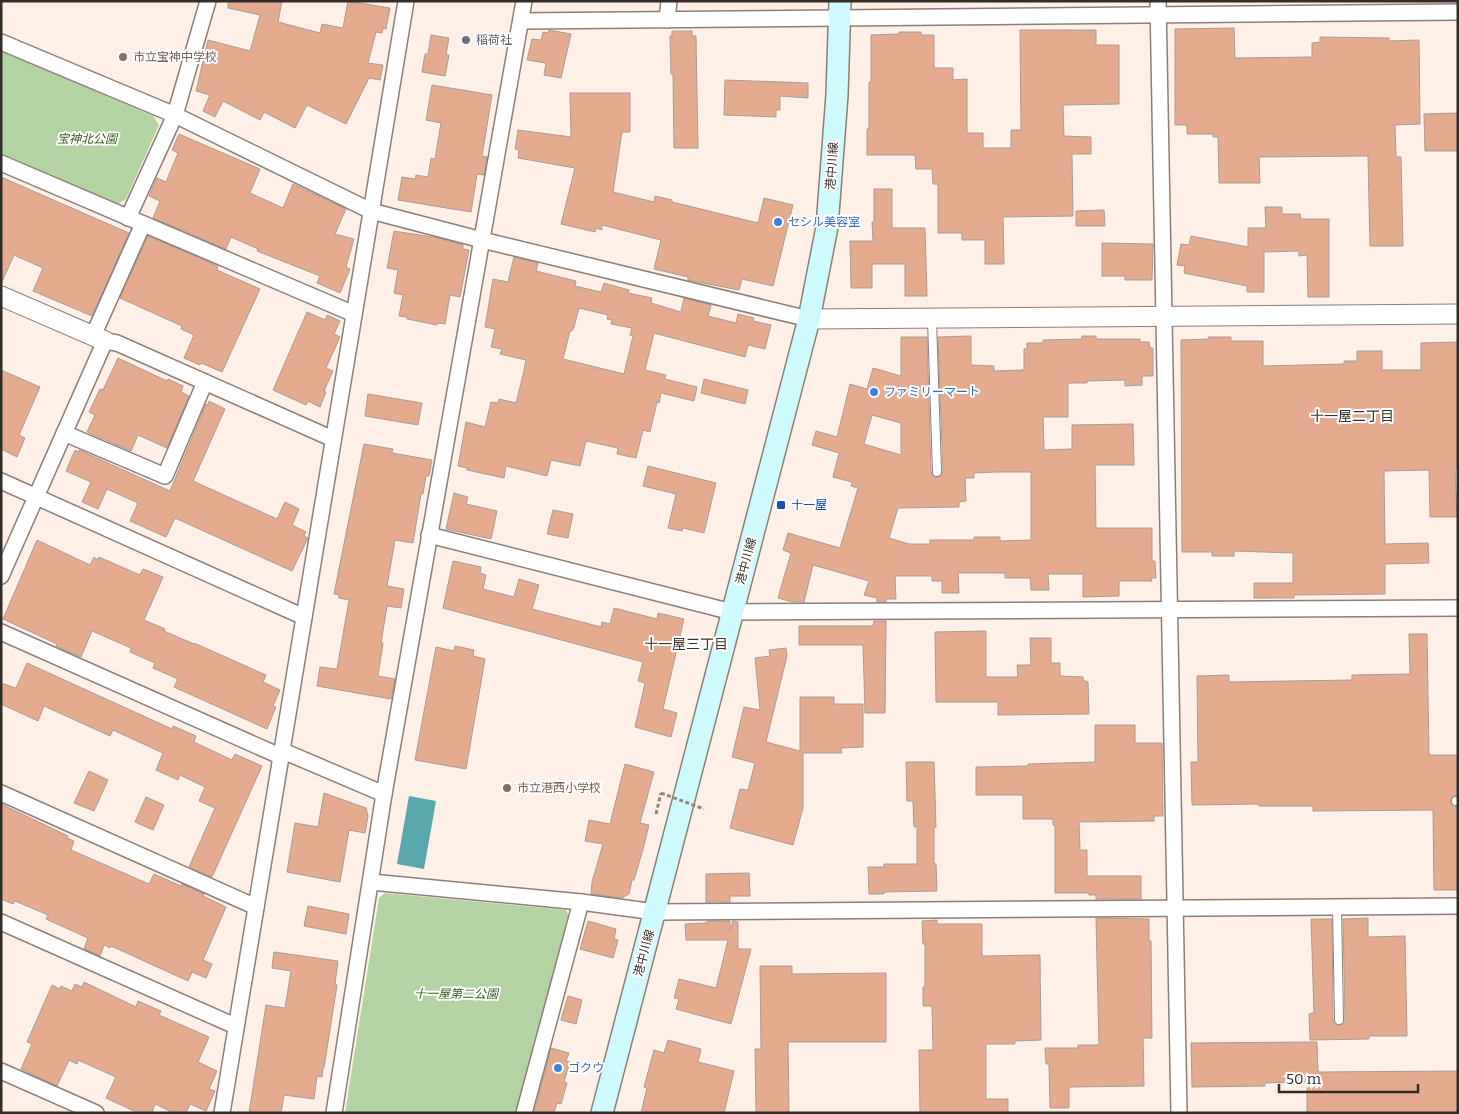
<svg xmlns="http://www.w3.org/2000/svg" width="1459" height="1114" viewBox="0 0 1459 1114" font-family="Bitter,'Noto Sans JP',serif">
	<rect width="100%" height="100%" fill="#feefe7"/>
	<g fill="#b4d3a2">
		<path d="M1,50L153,116L159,125L126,199L118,204L1,153Z"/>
		<path d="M385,893L566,910L571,919L518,1113H345L379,898Z"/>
	</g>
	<path fill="#59a7ad" d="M409,796L436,801L424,869L397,864Z"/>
	<g fill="#e4ab8f" stroke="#ac9d96" fill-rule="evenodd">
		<path d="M228,1H282L278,22L320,33L322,24L343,28L348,1L390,8L386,29L383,28L382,33L376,32L368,63L383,65L380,80L369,78L346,124L307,105L295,128L264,112L260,120L223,101L215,117L203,111L210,95L196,91L208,40L250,51L260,15L228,8Z"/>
		<path d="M1234,28L1235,58L1312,57V43L1320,42V37L1389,38V41L1419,40L1420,124L1395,125L1396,157H1401L1403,246H1370L1368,156L1259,157L1260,183H1219L1218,137H1213V134H1187V125H1175V29Z"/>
		<path d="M549,30L571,34L561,78L544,75L546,63L527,60L532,39L541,40L543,32L548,33Z"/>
		<path d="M1020,30H1096V45H1119V104L1063,105L1064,136L1091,137V154H1072L1073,216L1003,217L1004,264H985V240H962V233H938V184H933L932,169H916L915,155H867V129H869V82H871V35L899,34V32H921L922,35H934V68H953V80L967,79V133H983V148H1011V130H1021Z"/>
		<path d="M672,31H692V36H696L698,148H674L673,74H671L670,36H672Z"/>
		<path d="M431,35L449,38L446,55H449L445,76L422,72L425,54H428Z"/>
		<path d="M725,80L808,83V98L780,96V110H776V117L724,115Z"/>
		<path d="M432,85L492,95L482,156L487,157L484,175L477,174L471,212L398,200L402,177L415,179L416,175L428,177L431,158L435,159L441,123L426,120Z"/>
		<path d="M570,93H630V132H622L613,192L654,202L655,196L672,200V202L758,223L764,198L793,205L773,286L742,279L739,290L688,280V277L654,269L661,240L602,225V230L596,228L595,232L561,224L575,168L518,158L519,150L515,149L518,130L571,137Z"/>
		<path d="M1458,113V151H1425L1424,114Z"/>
		<path d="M179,134L260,169L250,193L283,208L293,184L346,209L335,234L354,239L346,267L350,269L340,293L317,283L320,276L257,251L258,249L231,237L226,249L153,218L160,201L149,196L157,178L166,182L178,153L172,150Z"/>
		<path d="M1,177L129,233L92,316L33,291L43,268L14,255L1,284Z"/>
		<path d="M874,189H892V228H925L927,296H905V264H872V288H851L850,241H873L872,222H874Z"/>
		<path d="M1265,207H1282V214H1300L1301,219H1329V297H1308L1307,255L1299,256V251L1264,252V292H1247V286L1184,273L1185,266L1177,265L1181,244L1189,245L1191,236L1248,247V228H1266Z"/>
		<path d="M1104,210L1105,226H1076V211Z"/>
		<path d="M394,231L439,238L463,245V249L469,250L460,297L450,295L445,324L438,323L437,325L407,319V317L399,316L403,295L394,293L398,270L387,268Z"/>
		<path d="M148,236L218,266L217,270L260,289L222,372L201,363L200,365L184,358L194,335L181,329L182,326L120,298Z"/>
		<path d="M1102,243L1153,244L1152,280H1125V276H1102Z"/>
		<path d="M514,257L538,263L536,271L576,281L575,286L601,292L604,283L629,290L628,293L652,298L651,303L681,312L684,298L711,305L708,316L736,323L738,314L754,318L753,321L771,325L765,349L748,345L745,357L654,333L645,370L666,375L665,379L697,387L694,401L661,393L659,403L657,402L650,432L643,430L636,458L617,454L618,448L586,441L580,466L551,460L547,476L506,466L504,478L467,470V468L458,466L466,422L485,427L491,402L498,403L499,399L516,403L523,375L526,360L500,354L502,349L491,347L495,329L485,327L493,279L508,282ZM579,308L608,315L607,319L612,320L611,324L632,328L630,335L633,336L624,374L563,359L570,331H572L574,327Z"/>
		<path d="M307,312L325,320L327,315L340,321L334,334L340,337L326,368L333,371L324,391L326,392L320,407L308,401L306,405L273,390Z"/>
		<path d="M971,336V365L994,366V371L1024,370V349H1027V343H1043V340L1082,339V336H1096V339H1140V342H1149L1150,348H1153V376H1142V385L1125,386V380L1087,381V383H1068V417H1043L1044,450L1072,449V425L1133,424L1134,465H1095L1096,528H1152V561H1155L1156,578H1151L1152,581H1119V596L1083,597V574H1048L1049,590H1031L1030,578H1005V573H958L959,593H942V581H932V576H895L896,599H886V602H877V598L864,595L869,581L813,565L804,602H793L778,598L791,553L783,550L788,533L840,548L858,488L851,486L852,482L833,477L839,453L812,445L816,431L837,437L850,384L867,389L873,368L901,376V337H927L931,472L934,477H940L943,472L938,337ZM872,415L901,423V455L864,444ZM996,472H1031V540L1000,541V537H974V540H930V544H909L889,538L898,508L959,507V502L966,501L965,478H974V473Z"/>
		<path d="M1208,337H1231V341H1263V366L1344,364V361H1357V351H1382V370H1421V343L1458,342V469H1455L1457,517H1430L1429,470L1384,471L1385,544L1428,543L1429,563L1385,564V594L1294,595V598H1254V583H1293V553L1234,551V556H1212V552H1182L1181,340L1209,339Z"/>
		<path d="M118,358L167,381L168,379L183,386L181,392L189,396L167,448L138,435L131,451L87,432L95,415L89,412L100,389L103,390Z"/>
		<path d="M1,370L40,387L19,435L25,438L17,457L1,449Z"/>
		<path d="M704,379L748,390L745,404L701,393Z"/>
		<path d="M368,394L422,403L418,425L365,416Z"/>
		<path d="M209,401L225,409L193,481L277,519L285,502L299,509L292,525L306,532L304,536L308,538L292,571L175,518L166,537L130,521L138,503L107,489L98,509L82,502L91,482L66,471L75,450L78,452L79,450L170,491L206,404L208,405Z"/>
		<path d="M364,444L393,449L392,453L432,460L429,476H426L423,494H421L413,543L395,540L387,586L404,589L401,608L387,606L381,643H383L378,676L395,679L391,699L317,686L320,667L337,669L349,600L339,598V595L334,594Z"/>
		<path d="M648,466L716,483L704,533L683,528L682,531L668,528L676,494L643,486Z"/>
		<path d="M454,493L468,497L466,504L497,511L491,539L446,529Z"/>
		<path d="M553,510L573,514L568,538L547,534Z"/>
		<path d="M37,540L90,565L94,557L98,560L99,557L140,575L143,569L163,577L144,620L165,629L164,631L194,644V643L266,675L263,682L280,690L273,706L276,707L267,729L174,687L178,679L153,668L155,663L130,652L131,648L92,631L81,657L56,646L57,644L3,619Z"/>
		<path d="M453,561L481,567L480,573L486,575L483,589L514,597L519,579L539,585L532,609L601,627L602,622L610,624L614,608L657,619L658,613L684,619L663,709L677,713L671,737L635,727L645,683L638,681L643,662L443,608Z"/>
		<path d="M874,621H886L885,713H865L863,645H799V626H873Z"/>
		<path d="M986,631V677H1018L1017,665H1031L1030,638H1051V663H1060V676L1083,677V680L1088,682L1089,714L998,715V702H936L935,632Z"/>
		<path d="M1409,634H1427L1429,755H1458V795L1453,796L1450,801L1453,806L1458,807V890H1434L1433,810L1313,811V806H1259V804L1192,805L1191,762H1198L1197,676L1229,675V682L1352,680V675L1410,674Z"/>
		<path d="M455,646L474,650L473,656L485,659L466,769L415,760L436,647L454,651Z"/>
		<path d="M786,648L787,656L766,742L800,751V697H834V704H863V747L841,748L842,753H803V808L793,845L730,828L740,789L748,790L755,763L732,757L744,707L760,710L755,658L770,656L769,650Z"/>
		<path d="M27,663L172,729L173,726L196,736L194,742L232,760L235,754L262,766L212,877L189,867L215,808L199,801L205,787L180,775L178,780L156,770L163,753L113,730L110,736L44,706L38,721L1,704V683L16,688Z"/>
		<path d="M1095,725H1135V743H1162L1163,816H1154V821L1079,822L1080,850H1087V876H1141V899H1096V895H1089V893H1055V825H1053V819H1023V795H976V767L1028,766V764L1095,762Z"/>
		<path d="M906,762H934L936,827H934V864H936L937,891L884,892V894H869L868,867H884V864H917V827H914L913,801H907Z"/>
		<path d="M625,764L654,772L640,823L649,825L643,849L634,880H632L629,894L622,898L591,894L592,882L603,844L585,841L589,820L610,824Z"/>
		<path d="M89,771L108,780L94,811L74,803Z"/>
		<path d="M324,793L366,808L368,816L365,833L349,830L340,882L287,872L295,823L318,827Z"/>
		<path d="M146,797L164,805L153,830L135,822Z"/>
		<path d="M1,804L68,836L67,838L74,841L71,850L149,884L154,874L181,886L182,884L204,894L203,896L226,907L203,960L212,964L206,978L192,972L188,981L111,946L110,948L104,945L100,956L84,949L88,938L46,919L48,915L15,901L13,904L1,899Z"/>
		<path d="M749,873L750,896H730V902H706V874Z"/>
		<path d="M308,906L349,914L346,934L304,926Z"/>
		<path d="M1096,918L1149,919V941H1151L1152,1038H1143L1144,1086L1069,1087V1108H1050L1049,1064H1046L1045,1048H1078V1045H1099Z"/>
		<path d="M1368,918V937L1405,936L1407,1036H1369V1039L1310,1040L1309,1014L1314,1013L1311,919H1332L1333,1020L1334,1023L1339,1026L1342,1025L1345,1020L1343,919Z"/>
		<path d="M937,920V924H982V956L1040,955L1041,1040L1015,1041V1044H986V1099H1008V1113H920L919,1050H933L932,1006H923V987H925V944H923L922,921Z"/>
		<path d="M588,921L616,929L614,939L618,940L613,958L580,949Z"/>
		<path d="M707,921H730V930L733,921L738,922V949H751L731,1024L676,1009L679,999L674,998L679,979L716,988L728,940H686L685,924L707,923Z"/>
		<path d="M274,952L338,961L335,984L337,985L324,1068H323L322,1077L317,1076L314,1099L284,1095L281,1113H249L266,1005L285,1008L291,971L272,968Z"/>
		<path d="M760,966H792V974L886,973V1042H788L789,1113H756L755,1049H761Z"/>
		<path d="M84,982L136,1007L138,1001L161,1011L159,1015L209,1037L198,1062L217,1071L209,1089L215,1091L206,1111L190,1104L186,1113H174L155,1104L152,1113H138L106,1098L116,1077L78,1060L77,1064L69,1060L57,1086L21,1069L32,1044L27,1042L52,985L60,989L61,986L72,991L75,984L82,987Z"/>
		<path d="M568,996L582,1000L576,1024L561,1020Z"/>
		<path d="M668,1040L701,1049L698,1062L734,1071L724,1113H641L647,1088L644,1087L654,1050L664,1053Z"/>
		<path d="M1317,1042L1318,1072L1458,1071V1113H1307V1082L1265,1083V1086L1192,1087L1191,1043Z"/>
		<path d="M551,1048L569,1053L566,1061L570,1062L564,1082L567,1083L561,1104L557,1103L554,1113H534Z"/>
	</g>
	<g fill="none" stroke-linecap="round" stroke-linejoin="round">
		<g stroke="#8d7f78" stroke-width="10">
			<g id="service">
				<path d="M932,319L937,472"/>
				<path d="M1456,801H1458"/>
				<path d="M1337,907L1339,1020"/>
			</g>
		</g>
		<g stroke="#8d7f78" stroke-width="18">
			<g id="minor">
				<path d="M1158,1L1179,1113"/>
				<path d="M667,20L669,1"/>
				<path d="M521,21L1458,12"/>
				<path d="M1,42L175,115L371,211L482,240L809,319"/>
				<path d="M1,163L354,314"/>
				<path d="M128,218L175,115L208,1"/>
				<path d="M93,336L143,224"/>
				<path d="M64,433L165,476L205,382"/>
				<path d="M1,481L304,617"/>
				<path d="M429,535L732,612L1458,608"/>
				<path d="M1,576L105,341L117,343L333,439"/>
				<path d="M1,632L282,757"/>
				<path d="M283,751L384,794"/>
				<path d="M1,793L256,907"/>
				<path d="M371,882L581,902L655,912L1458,906"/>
				<path d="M1,922L235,1026"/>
				<path d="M1,1071L96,1113"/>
				<path d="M222,1113L406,1"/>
				<path d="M334,1113L384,794L524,1"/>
				<path d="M524,1113L581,902"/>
			</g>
		</g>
		<g stroke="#8d7f78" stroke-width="21">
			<g id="tertiary">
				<path d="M1,296L105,341"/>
				<path d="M809,319L1458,314"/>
			</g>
		</g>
		<g stroke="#8d7f78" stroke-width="24">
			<path id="secondary" d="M602,1113L809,319L827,227L837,95L840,1"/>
		</g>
		<path stroke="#918781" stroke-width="3" stroke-dasharray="4 2.5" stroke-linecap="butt" d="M656,814L661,793"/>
		<use href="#service" stroke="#fff" stroke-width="8"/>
		<use href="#minor" stroke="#fff" stroke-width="15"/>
		<use href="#tertiary" stroke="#fff" stroke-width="19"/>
		<use href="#secondary" stroke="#cef9fd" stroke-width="21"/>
		<path stroke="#918781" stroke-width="3" stroke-dasharray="4 2.5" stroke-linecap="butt" d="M661,793L704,809"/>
	</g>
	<circle fill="#6b7280" stroke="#fff" stroke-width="2" cx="466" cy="40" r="5"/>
	<g fill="#8d6e63" stroke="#fff" stroke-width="2">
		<circle cx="123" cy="57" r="5"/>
		<circle cx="507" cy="788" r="5"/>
	</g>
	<g fill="#3f7fe0" stroke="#fff" stroke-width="2">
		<circle cx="778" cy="222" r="5"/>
		<circle cx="874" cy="392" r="5"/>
		<circle cx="558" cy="1068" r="5"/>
	</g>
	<rect fill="#1a4fb4" stroke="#fff" stroke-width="2" x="776" y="500" width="10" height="10" rx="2.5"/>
	<g text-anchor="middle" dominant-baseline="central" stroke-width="4" stroke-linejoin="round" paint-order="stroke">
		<g font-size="12" fill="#5b616d" stroke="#fff" text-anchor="start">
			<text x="476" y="40">稲荷社</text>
		</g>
		<g font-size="12" fill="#785e54" stroke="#fff" text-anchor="start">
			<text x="133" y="57">市立宝神中学校</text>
			<text x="517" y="788">市立港西小学校</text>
		</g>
		<g font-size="12" font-style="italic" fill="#365c16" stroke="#fff">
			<text x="87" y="139">宝神北公園</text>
			<text x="456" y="994">十一屋第二公園</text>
		</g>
		<g font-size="12" fill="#332d2a" stroke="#fff">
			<text transform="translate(832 166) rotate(-86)">港中川線</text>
			<text transform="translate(746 561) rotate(-75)">港中川線</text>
			<text transform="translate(644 953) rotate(-75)">港中川線</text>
		</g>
		<g font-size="12" fill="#366cbe" stroke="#fff" text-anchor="start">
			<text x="788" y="222">セシル美容室</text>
			<text x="884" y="392">ファミリーマート</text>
			<text x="568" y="1068">ゴクウ</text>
		</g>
		<g font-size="12" fill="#164399" stroke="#fff" text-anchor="start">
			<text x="791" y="505">十一屋</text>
		</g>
		<g font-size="14" fill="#3d312b" stroke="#fff">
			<text x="1352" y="416">十一屋二丁目</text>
			<text x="686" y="644">十一屋三丁目</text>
		</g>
	</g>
	<rect width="1459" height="1114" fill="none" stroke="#332d2a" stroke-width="5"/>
	<path d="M1279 1084v8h139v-8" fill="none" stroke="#332d2a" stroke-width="2.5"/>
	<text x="1286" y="1084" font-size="15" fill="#332d2a" stroke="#ffffff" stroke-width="4" paint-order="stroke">50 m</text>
</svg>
